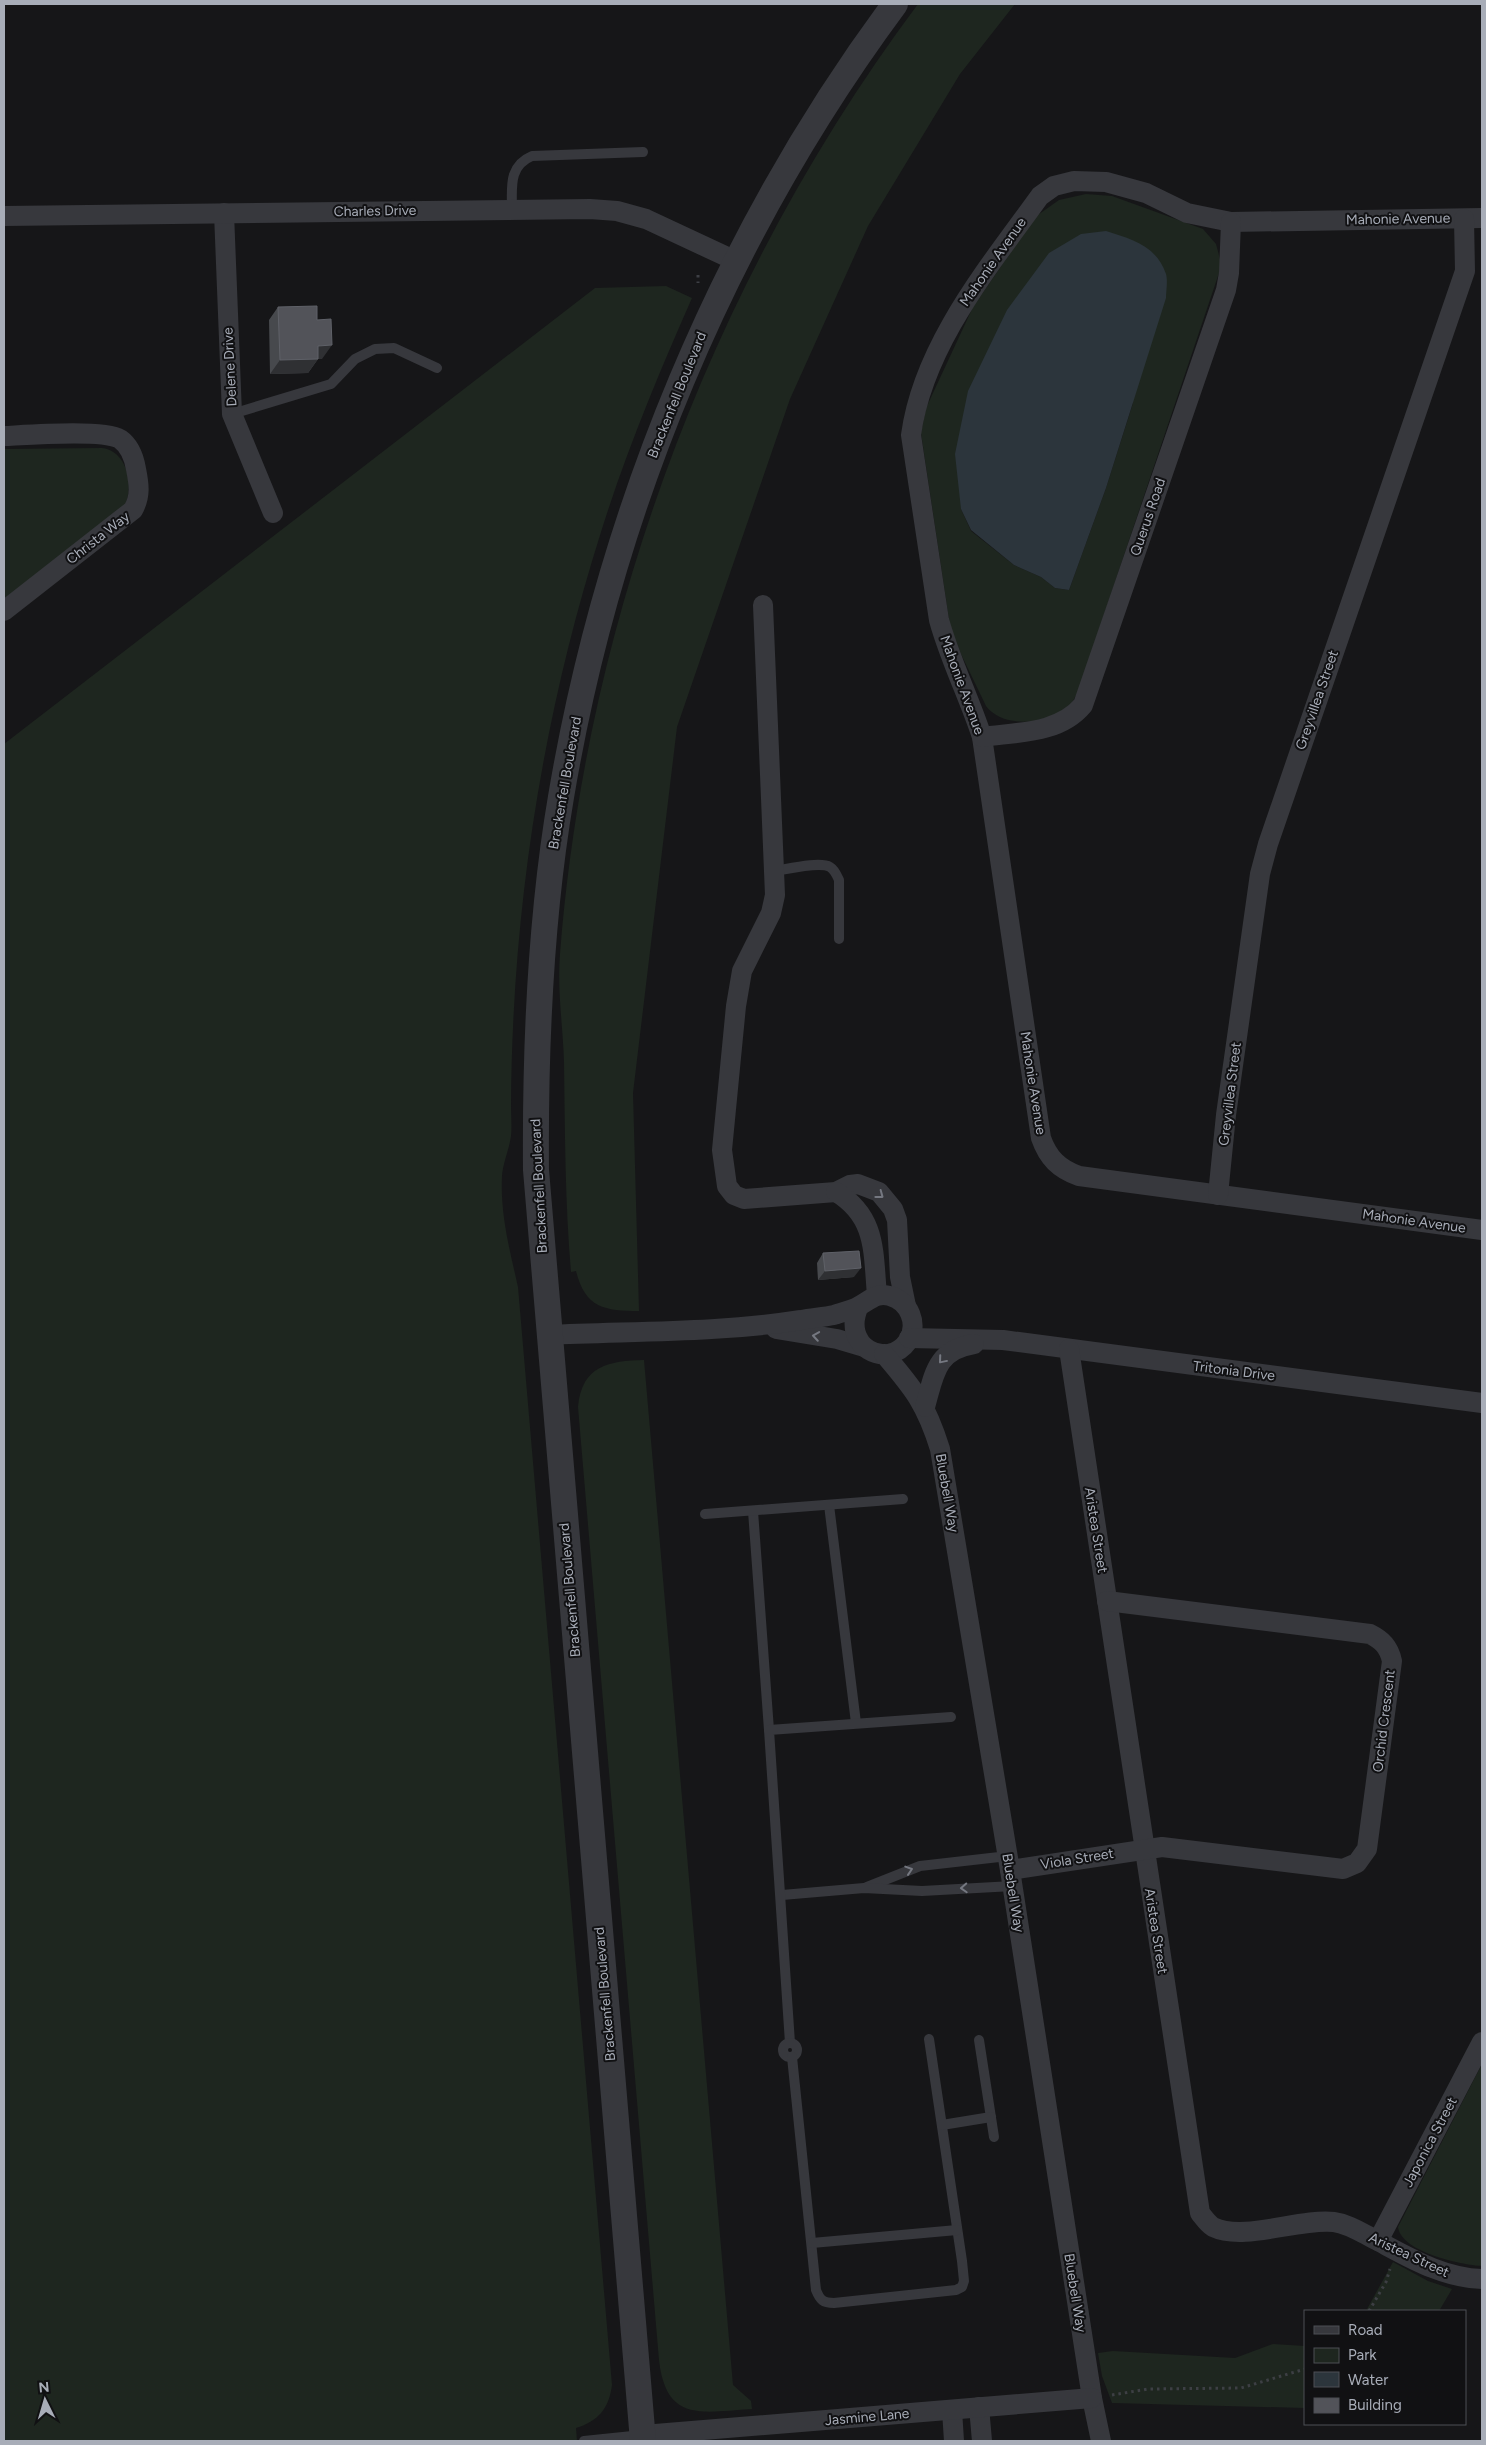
<svg xmlns="http://www.w3.org/2000/svg" width="1486" height="2445" viewBox="0 0 1486 2445" font-family="Figtree,sans-serif">
	<rect width="100%" height="100%" fill="#161618"/>
	<g fill="#1e261f" fill-rule="evenodd">
		<path d="M918,4H1015L960,74L868,226L790,399L677,727L633,1093L639,1311C605,1311 585,1308 576,1271L571,1272C565,1202 565,1133 564,1062C563,1027 557,990 560,954C586,616 715,275 918,4Z"/>
		<path d="M1086,194L1112,196L1203,229L1216,244L1221,263L1219,273L1078,692C1075,697 1072,704 1067,708C1047,724 1003,729 986,706L961,654L950,626L921,433L926,408L973,307L1035,217L1059,200ZM1133,403L1106,488L1069,590L1055,588L1041,577L1014,565L971,531L961,509Z"/>
		<path d="M666,286L692,298C658,375 626,452 601,532C542,718 512,911 511,1106C511,1116 512,1126 511,1136C509,1150 503,1163 502,1176C500,1214 510,1251 518,1287L612,2385C609,2409 598,2421 576,2428L577,2441H4V744L595,288Z"/>
		<path d="M102,448C127,451 134,485 125,505L4,600V449Z"/>
		<path d="M644,1360L733,2385L751,2401L752,2409C702,2412 666,2423 659,2360L578,1407C582,1365 609,1361 644,1360Z"/>
		<path d="M1482,2064V2266C1461,2265 1401,2252 1398,2227Z"/>
		<path d="M1393,2262L1428,2281L1452,2289L1439,2311H1366Z"/>
		<path d="M1273,2344L1305,2346V2408L1112,2403L1102,2376L1098,2353L1113,2351L1235,2358Z"/>
	</g>
	<path fill="#2c353c" d="M1106,231C1131,239 1156,245 1166,274C1168,281 1166,291 1166,298L1106,488L1069,590L1055,588L1041,577L1014,565L971,530L961,509L955,454L968,391L1007,310L1049,253L1081,234Z"/>
	<g fill="none" stroke-linecap="round" stroke-linejoin="round">
		<g stroke="#3d3f44" stroke-width="3" stroke-dasharray="2.5 4" stroke-linecap="butt">
			<path d="M698,275V283"/>
			<path d="M1369,2311L1386,2282L1390,2269"/>
			<path d="M1112,2395L1148,2389L1241,2388L1305,2369"/>
		</g>
		<g stroke="#37383d" stroke-width="10">
			<path d="M512,210C512,188 508,166 532,156L643,152"/>
			<path d="M232,414L331,384L355,359L375,349L394,348L437,368"/>
			<path d="M775,871C788,869 820,861 830,867C835,870 837,876 839,880V939"/>
			<path d="M829,1505L856,1723"/>
			<path d="M753,1511L769,1730"/>
			<path d="M705,1514L903,1499"/>
			<path d="M867,1887L920,1866L1008,1856"/>
			<path d="M782,1895L864,1888L922,1891L1013,1886"/>
			<path d="M979,2040L994,2137"/>
			<path d="M790,2043L769,1730L951,1717"/>
			<circle cx="790" cy="2050" r="7"/>
			<path d="M792,2057L816,2290C820,2300 823,2303 834,2303L956,2290L962,2287L964,2281L962,2261L929,2039"/>
			<path d="M942,2125L991,2117"/>
			<path d="M812,2243L957,2230"/>
			<path d="M584,2441L642,2435"/>
		</g>
		<g stroke="#37383d" stroke-width="20">
			<path d="M224,213L232,414L273,513"/>
			<path d="M4,216L590,209L617,211L646,219L736,261"/>
			<path d="M1482,218L1231,222L1187,213L1146,193L1106,182L1074,181L1054,186L1040,196C988,268 923,346 911,435L939,620C950,660 969,697 982,737L1041,1138C1048,1158 1059,1169 1079,1176L1482,1230"/>
			<path d="M4,436C26,435 103,429 120,439C130,446 134,457 136,469C139,484 141,496 133,510L4,611"/>
			<path d="M763,605L775,895L771,913L742,971L736,1006L722,1150L727,1186L734,1195L744,1199L836,1192L850,1185L858,1184L879,1192L893,1209L897,1220L900,1277L906,1306"/>
			<path d="M982,737C1017,732 1059,734 1083,705L1226,290L1229,273L1231,222"/>
			<path d="M836,1192C877,1217 873,1252 877,1295"/>
			<path d="M1218,1195L1226,1115L1260,874L1268,844L1465,271L1464,219"/>
			<path d="M776,1329L837,1339L864,1347"/>
			<path d="M548,1335C632,1331 718,1333 801,1320C812,1318 824,1317 834,1315C842,1312 853,1310 859,1306C870,1300 877,1292 890,1296C909,1301 919,1324 908,1341C887,1371 840,1346 859,1306"/>
			<path d="M909,1338L1003,1340L1482,1403"/>
			<path d="M1069,1349L1200,2213C1204,2218 1208,2224 1213,2227C1244,2242 1299,2218 1334,2222C1349,2224 1362,2233 1376,2240C1410,2258 1443,2278 1482,2279"/>
			<path d="M884,1354C914,1389 926,1404 940,1449L1010,1870L1092,2398L1101,2441"/>
			<path d="M925,1407C934,1376 935,1350 974,1344"/>
			<path d="M1010,1870L1162,1847L1343,1869L1357,1863L1367,1849L1392,1661C1389,1647 1382,1640 1370,1634L1107,1601"/>
			<path d="M1378,2241L1482,2042"/>
			<path d="M979,2407L982,2441"/>
			<path d="M952,2410L954,2441"/>
			<path d="M643,2435L1092,2398"/>
		</g>
		<path stroke="#37383d" stroke-width="26" d="M643,2441L536,1170C535,1046 540,920 561,797C609,512 723,236 895,4"/>
	</g>
	<g fill="#47494d">
		<path d="M278,307L317,320L322,359H318L308,373L270,374L269,320Z"/>
		<path d="M823,1253L854,1277L818,1280L817,1263Z"/>
	</g>
	<g fill="#2f3033">
		<path d="M332,345L322,359H318L308,373L270,374L280,360L318,346Z"/>
		<path d="M861,1268L854,1277L818,1280L825,1271Z"/>
	</g>
	<g fill="#525359" stroke="#5f6168">
		<path d="M317,306V320L331,319L332,345L318,346V359L280,360L278,307Z"/>
		<path d="M859,1251L861,1268L825,1271L823,1253Z"/>
	</g>
	<defs><path id="oneway-chevron" d="M-2-3.5L2.5 0L-2 3.5" fill="none" stroke-width="1.6" stroke-linecap="round" stroke-linejoin="round" transform="scale(1.25)"/></defs>
	<g stroke="#757881">
		<use href="#oneway-chevron" transform="translate(880 1195) rotate(37)"/>
		<use href="#oneway-chevron" transform="translate(816 1336) rotate(-171)"/>
		<use href="#oneway-chevron" transform="translate(942 1360) rotate(130)"/>
		<use href="#oneway-chevron" transform="translate(909 1870) rotate(-18)"/>
		<use href="#oneway-chevron" transform="translate(964 1888) rotate(177)"/>
	</g>
	<g text-anchor="middle" dominant-baseline="central" stroke-width="4" stroke-linejoin="round" paint-order="stroke">
		<g font-size="14" fill="#a8adb8" stroke="#111113">
			<text transform="translate(375 211) rotate(-1)">Charles Drive</text>
			<text transform="translate(1398 219) rotate(-1)">Mahonie Avenue</text>
			<text transform="translate(993 262) rotate(-55)">Mahonie Avenue</text>
			<text transform="translate(230 367) rotate(-93)">Delene Drive</text>
			<text transform="translate(677 395) rotate(-68)">Brackenfell Boulevard</text>
			<text transform="translate(1148 517) rotate(-71)">Querus Road</text>
			<text transform="translate(98 538) rotate(-38)">Christa Way</text>
			<text transform="translate(962 685) rotate(70)">Mahonie Avenue</text>
			<text transform="translate(1317 700) rotate(-71)">Greyvillea Street</text>
			<text transform="translate(565 783) rotate(-80)">Brackenfell Boulevard</text>
			<text transform="translate(1033 1083) rotate(81)">Mahonie Avenue</text>
			<text transform="translate(1230 1094) rotate(-83)">Greyvillea Street</text>
			<text transform="translate(539 1186) rotate(-93)">Brackenfell Boulevard</text>
			<text transform="translate(1414 1221) rotate(8)">Mahonie Avenue</text>
			<text transform="translate(1234 1371) rotate(7)">Tritonia Drive</text>
			<text transform="translate(947 1493) rotate(80)">Bluebell Way</text>
			<text transform="translate(1096 1530) rotate(81)">Aristea Street</text>
			<text transform="translate(570 1590) rotate(-95)">Brackenfell Boulevard</text>
			<text transform="translate(1384 1721) rotate(-83)">Orchid Crescent</text>
			<text transform="translate(1077 1859) rotate(-9)">Viola Street</text>
			<text transform="translate(1013 1893) rotate(81)">Bluebell Way</text>
			<text transform="translate(1156 1931) rotate(81)">Aristea Street</text>
			<text transform="translate(605 1994) rotate(-95)">Brackenfell Boulevard</text>
			<text transform="translate(1430 2142) rotate(-62)">Japonica Street</text>
			<text transform="translate(1409 2255) rotate(25)">Aristea Street</text>
			<text transform="translate(1075 2293) rotate(81)">Bluebell Way</text>
			<text transform="translate(867 2417) rotate(-5)">Jasmine Lane</text>
		</g>
	</g>
	<rect width="1486" height="2445" fill="none" stroke="#a8adb8" stroke-width="10"/>
	<rect x="1304" y="2310" width="162" height="115" fill="#111113" stroke="#4d4f55"/>
	<rect x="1314" y="2326" width="25" height="8" fill="#37383d" stroke="#4d4f55"/>
	<text x="1348" y="2335" font-size="15" fill="#a8adb8">Road</text>
	<rect x="1314" y="2348" width="25" height="15" fill="#1e261f" stroke="#4d4f55"/>
	<text x="1348" y="2360" font-size="15" fill="#a8adb8">Park</text>
	<rect x="1314" y="2372" width="25" height="15" fill="#2c353c" stroke="#4d4f55"/>
	<text x="1348" y="2385" font-size="15" fill="#a8adb8">Water</text>
	<rect x="1314" y="2398" width="25" height="15" fill="#525359" stroke="#4d4f55"/>
	<text x="1348" y="2410" font-size="15" fill="#a8adb8">Building</text>
	<g transform="translate(45 2400) rotate(355)" stroke="#111113" stroke-width="4" paint-order="stroke">
	<path d="M0-4L9 19L0 12L-9 19Z" fill="#a8adb8"/>
	<text y="-8" font-size="14" font-weight="bold" text-anchor="middle" fill="#a8adb8">N</text>
	</g>
</svg>
